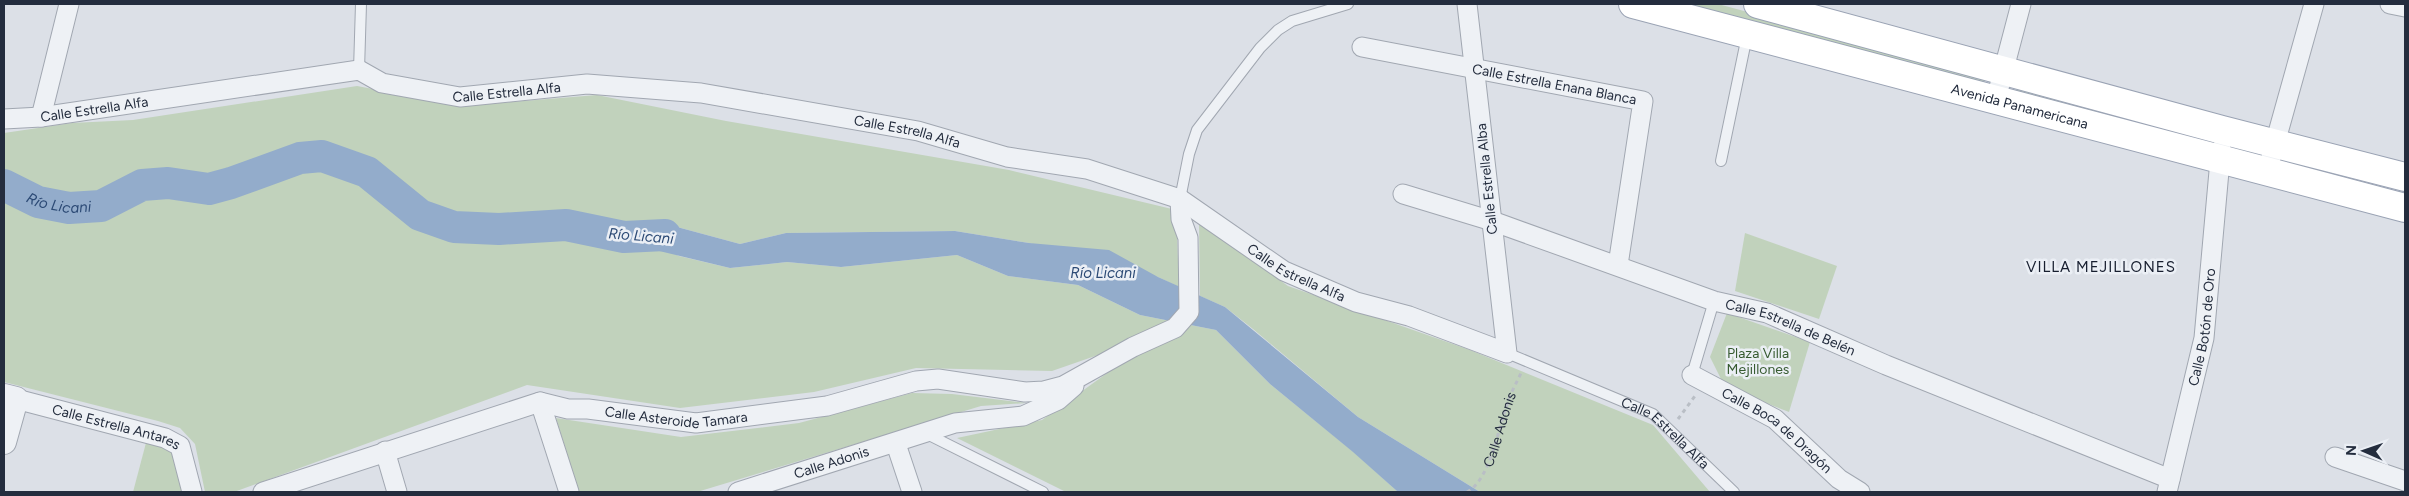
<svg xmlns="http://www.w3.org/2000/svg" width="2409" height="496" viewBox="0 0 2409 496" font-family="Figtree,sans-serif">
	<rect width="100%" height="100%" fill="#dce0e7"/>
	<g fill="#c1d2bc">
		<path d="M1685,4H1718L1986,76L1984,84Z"/>
		<path d="M357,86L463,106L597,95L726,121L1009,170L1172,209L1177,233L1179,287L1158,277L1029,243L955,231L786,233L740,244L677,227H616L679,256L730,268L787,262L841,267L957,255L1008,276L1078,285L1140,315L1216,330L1270,384L1356,454L1398,492H1066L957,438L1042,420L1110,371L1098,355L1052,371L916,368L814,392L680,408L527,385L234,492H205L195,444L180,428L158,421L4,382V133L72,123L133,120Z"/>
		<path d="M2017,87L2208,138L2205,147L2015,96Z"/>
		<path d="M1199,222L1288,286L1470,350L1653,425L1710,492H1480L1358,417L1253,329L1225,307L1200,296Z"/>
		<path d="M1745,233L1837,266L1819,319L1735,291Z"/>
		<path d="M1727,313L1810,342L1789,412L1736,391L1723,383L1710,357Z"/>
		<path d="M912,393L952,394L1027,403L981,406L697,492H579L556,418L681,437L799,423Z"/>
		<path d="M147,439L170,449L178,465L184,492H133Z"/>
	</g>
	<path fill="#93accb" d="M616,227H677L740,244L786,233L955,231L1029,243L1109,250L1158,277L1225,307L1358,417L1480,492H1398L1353,452L1270,384L1216,330L1140,315L1078,285L1008,276L957,255L841,267L787,262L730,268L626,243Z"/>
	<g fill="none" stroke-linecap="round" stroke-linejoin="round">
		<path stroke="#93accb" stroke-width="32" id="s1" d="M4,185L38,202L69,208L101,206L142,185L168,183L209,189L231,183L300,158L322,156L367,172L420,215L454,227L499,229L566,225L624,237L665,235"/>
		<g stroke="#a1a7b1" stroke-width="12">
			<g id="service">
				<path d="M359,70L361,4"/>
				<path d="M1721,161L1747,36"/>
				<path d="M1180,199L1189,154L1197,130L1260,48L1278,30L1292,21L1348,4"/>
				<path id="s3" d="M1507,353L1653,414L1734,492"/>
				<path d="M1692,375L1714,301"/>
				<path d="M925,433L1043,492"/>
			</g>
		</g>
		<g stroke="#a1a7b1" stroke-width="21">
			<g id="minor">
				<path d="M2390,4L2405,7"/>
				<path id="s4" d="M1362,47L1643,101L1618,265"/>
				<path d="M1996,99L2021,4"/>
				<path d="M41,117L69,4"/>
				<path id="s5" d="M4,119L41,117L359,70L382,83L460,97L587,84L701,93L918,131L1007,157L1087,169L1180,199L1284,271L1356,302L1409,316L1507,353L1467,4"/>
				<path d="M2267,172L2314,4"/>
				<path id="s6" d="M1403,194L1492,221L1714,301L1767,313L1886,365L2170,479"/>
				<path id="s7" d="M1692,375L1775,419L1839,479L1860,492"/>
				<path id="s8" d="M16,399L165,438L180,446L192,492"/>
				<path d="M540,402L569,492"/>
				<path d="M896,444L912,492"/>
				<path d="M385,451L397,492"/>
				<path d="M2335,457L2405,481"/>
				<path id="s9" d="M263,492L540,402L568,409H588L696,423L827,406L916,381L938,379L1025,392L1044,391L1063,386L1133,347L1175,328L1189,312L1188,238L1181,219L1180,199"/>
				<path id="s10" d="M738,492L955,423L1023,416L1058,400L1074,386"/>
				<path id="s11" d="M2167,492L2204,338L2221,149"/>
			</g>
		</g>
		<g stroke="#a1a7b1" stroke-width="26">
			<path id="tertiary" d="M4,396L16,399L4,442"/>
		</g>
		<g stroke="#9aa3b4" stroke-width="30">
			<g id="primary">
				<path id="s12" d="M1633,4L2405,208"/>
				<path d="M1758,4L2222,130L2405,177"/>
			</g>
		</g>
		<g stroke="#b9bec5" stroke-width="3" stroke-dasharray="4 4" stroke-linecap="butt">
			<path d="M1678,419L1695,396"/>
			<path id="s2" d="M1467,492C1490,480 1498,429 1507,405C1510,394 1516,384 1521,373"/>
		</g>
		<use href="#service" stroke="#eef1f5" stroke-width="10"/>
		<use href="#minor" stroke="#eef1f5" stroke-width="19"/>
		<use href="#tertiary" stroke="#eef1f5" stroke-width="24"/>
		<use href="#primary" stroke="#fff" stroke-width="28"/>
	</g>
	<g text-anchor="middle" dominant-baseline="central" stroke-width="5" stroke-linejoin="round" paint-order="stroke">
		<g font-size="14" fill="#242d3e" stroke="#ebeff5">
			<text stroke="none"><textPath href="#s4" startOffset="196">Calle Estrella Enana Blanca</textPath></text>
			<text stroke="none"><textPath href="#s5" startOffset="511">Calle Estrella Alfa</textPath></text>
			<text stroke="none"><textPath href="#s12" startOffset="400">Avenida Panamericana</textPath></text>
			<text stroke="none"><textPath href="#s5" startOffset="91">Calle Estrella Alfa</textPath></text>
			<text stroke="none"><textPath href="#s5" startOffset="916">Calle Estrella Alfa</textPath></text>
			<text transform="translate(1487 179) rotate(-96)">Calle Estrella Alba</text>
			<text stroke="none"><textPath href="#s5" startOffset="1336">Calle Estrella Alfa</textPath></text>
			<text stroke="none"><textPath href="#s6" startOffset="410">Calle Estrella de Belén</textPath></text>
			<text stroke="none"><textPath href="#s11" startOffset="169">Calle Botón de Oro</textPath></text>
			<text stroke="none"><textPath href="#s9" startOffset="429">Calle Asteroide Tamara</textPath></text>
			<text stroke="none"><textPath href="#s8" startOffset="104">Calle Estrella Antares</textPath></text>
			<text stroke="none"><textPath href="#s2" startOffset="72">Calle Adonis</textPath></text>
			<text stroke="none"><textPath href="#s7" startOffset="102">Calle Boca de Dragón</textPath></text>
			<text stroke="none"><textPath href="#s3" startOffset="179">Calle Estrella Alfa</textPath></text>
			<text stroke="none"><textPath href="#s10" startOffset="98">Calle Adonis</textPath></text>
		</g>
		<g font-size="14" fill="#375b31" stroke="#ebeff5">
			<text x="1758" y="353">Plaza Villa<tspan x="1758" dy="16">Mejillones</tspan></text>
		</g>
		<g font-size="15" font-style="italic" fill="#2c4a75" stroke="#ebeff5">
			<text stroke="none"><textPath href="#s1" startOffset="59">Río Licani</textPath></text>
			<text transform="translate(641 236) rotate(5)">Río Licani</text>
			<text x="1103" y="273">Río Licani</text>
		</g>
		<g font-size="15" letter-spacing="1" fill="#171e2f" stroke="#ebeff5">
			<text x="2101" y="267">VILLA MEJILLONES</text>
		</g>
	</g>
	<rect width="2409" height="496" fill="none" stroke="#242d3e" stroke-width="10"/>
	<g transform="translate(2364 451) rotate(272)" stroke="#ebeff5" stroke-width="4" paint-order="stroke">
	<path d="M0-4L9 19L0 12L-9 19Z" fill="#242d3e"/>
	<text y="-8" font-size="14" font-weight="bold" text-anchor="middle" fill="#242d3e">N</text>
	</g>
</svg>
